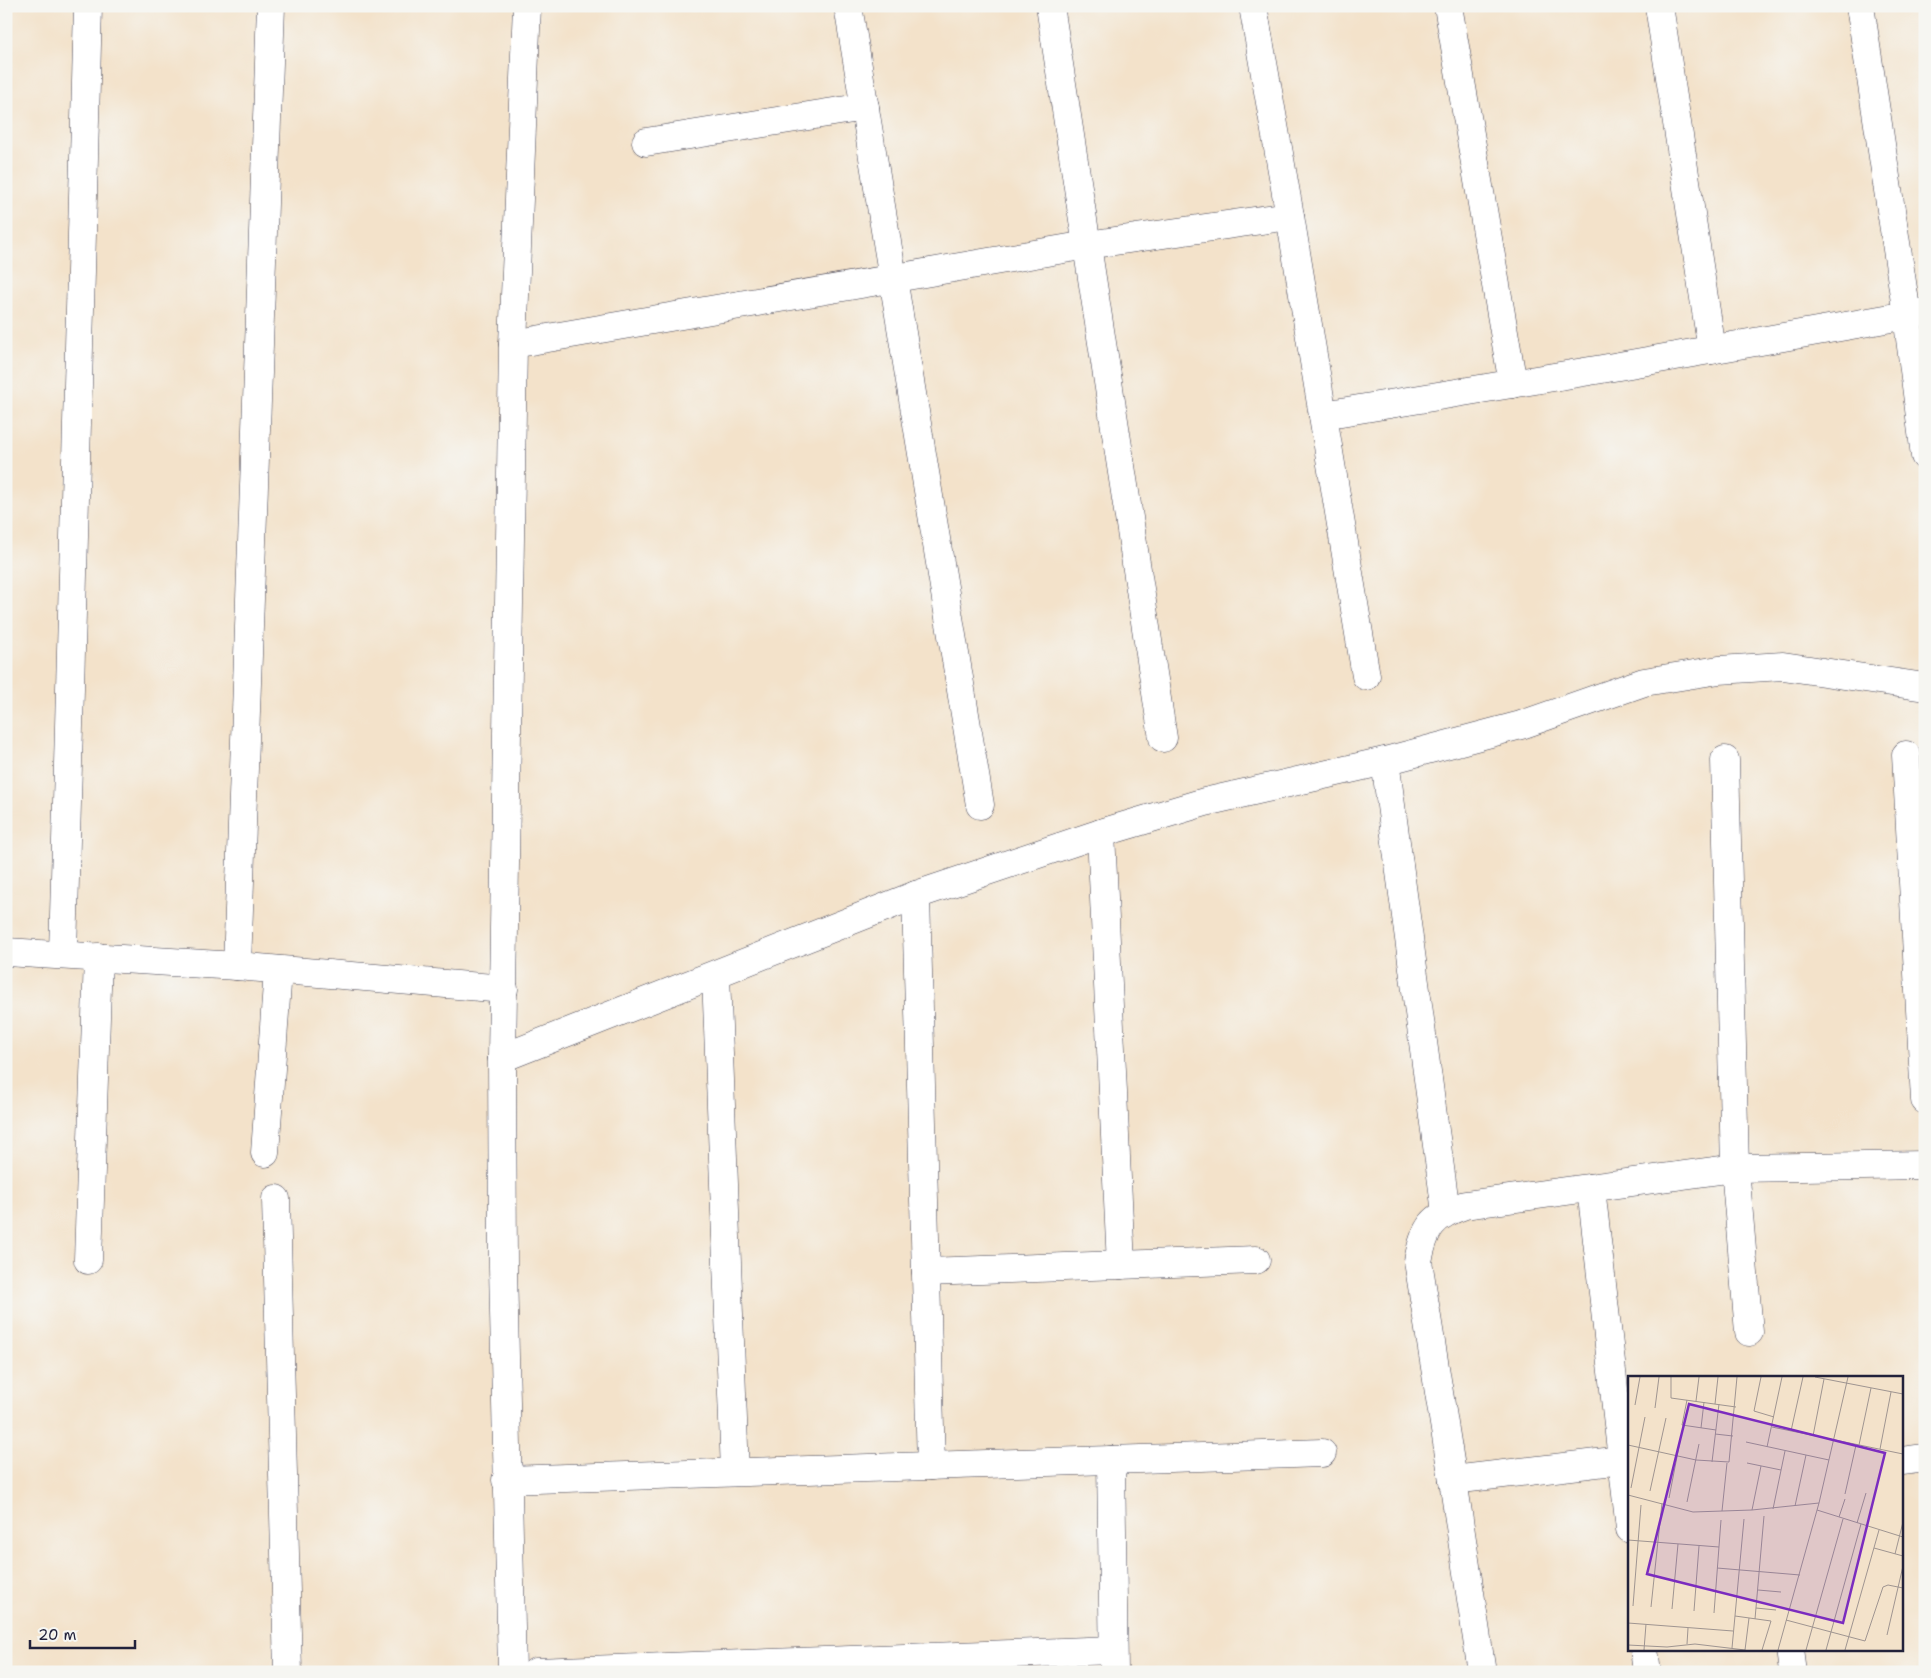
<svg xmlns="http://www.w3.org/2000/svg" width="1931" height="1678" viewBox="0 0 1931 1678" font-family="'Shantell Sans',sans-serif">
	<rect width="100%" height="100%" fill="#f6f6f2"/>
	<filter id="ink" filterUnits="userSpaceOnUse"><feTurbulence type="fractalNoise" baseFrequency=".02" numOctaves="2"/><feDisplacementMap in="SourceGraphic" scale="10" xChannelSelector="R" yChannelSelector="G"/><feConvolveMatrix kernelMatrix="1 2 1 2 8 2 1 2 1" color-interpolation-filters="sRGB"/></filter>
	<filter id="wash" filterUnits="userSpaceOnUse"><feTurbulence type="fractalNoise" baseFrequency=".0096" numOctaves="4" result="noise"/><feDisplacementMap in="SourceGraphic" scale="20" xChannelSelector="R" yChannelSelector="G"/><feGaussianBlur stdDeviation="1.12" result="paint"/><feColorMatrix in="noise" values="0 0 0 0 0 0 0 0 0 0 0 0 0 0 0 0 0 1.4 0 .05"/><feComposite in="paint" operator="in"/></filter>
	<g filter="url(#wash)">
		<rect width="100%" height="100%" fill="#f3e2ca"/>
	</g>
	<g filter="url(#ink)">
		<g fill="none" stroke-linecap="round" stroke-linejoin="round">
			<g stroke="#413f50" stroke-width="29">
				<g id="minor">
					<path d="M848,6L980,805"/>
					<path d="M1050,6L1163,738"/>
					<path d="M1253,6L1290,216L1366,676"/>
					<path d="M1448,6L1513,384"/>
					<path d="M1659,6L1712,350"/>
					<path d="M1860,6L1907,315L1925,456"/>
					<path d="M646,142L865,107"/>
					<path d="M513,344L1087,245L1290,216"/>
					<path d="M1323,415L1602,369L1925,312"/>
					<path d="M1906,755L1925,1100"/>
					<path d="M1725,760L1735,1168L1749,1332"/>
					<path d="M1385,761L1446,1212"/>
					<path d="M1101,833L1121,1265"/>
					<path d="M916,895L931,1466"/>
					<path d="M6,952L237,966L504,989"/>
					<path d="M63,954L88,6"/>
					<path d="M237,966L271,6"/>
					<path d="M716,975L735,1472"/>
					<path d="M502,1058L916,895L1101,833L1205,802L1385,761L1521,725L1644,682L1719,670L1783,666L1925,687"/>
					<path d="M265,1153L278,970"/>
					<path d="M1591,1188L1630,1529"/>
					<path d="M276,1199L288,1672"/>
					<path d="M88,1260L98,957"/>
					<path d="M926,1272L1256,1260"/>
					<path d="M1111,1460L1114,1672"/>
					<path d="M1902,1461L1925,1458"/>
					<path d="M506,1480L1322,1453"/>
					<path d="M1453,1480L1622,1460"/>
					<path d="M1644,1649L1647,1672"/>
					<path d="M1790,1649L1793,1672"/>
					<path d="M512,1672L503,1267L502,1058L513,344L527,6"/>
					<path d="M536,1672L1113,1650"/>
					<path d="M1482,1672L1453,1480L1418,1261C1425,1227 1432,1216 1465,1205L1735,1168L1925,1165"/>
				</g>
			</g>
			<use href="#minor" stroke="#fff" stroke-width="28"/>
		</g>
	</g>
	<g transform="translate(1628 1376)">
		<rect width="275" height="275" fill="#f3e2ca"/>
		<path fill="none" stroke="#9f9591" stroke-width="1" d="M43,1V22L108,31M133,1L126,35L146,41M187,1L275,18M59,24L54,49L88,54M68,25L71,1M87,28L90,1M7,29L12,1M27,32L31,1M144,51L275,78M73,52L76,26M163,55L175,1M87,58L105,60M185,60L196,3M118,66L201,84M0,69L68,84L101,86L109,1M231,69L243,12M139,71L154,1M252,73L263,16M84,86L91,28M119,87L153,94M3,112L17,41M22,115L38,42M217,118L228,69M0,119L65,136L124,134L191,127M41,122L53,60M59,126L71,68M167,130L178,79M145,133L157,75M124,134L133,90M189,134L275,161M94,135L99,87M211,141L217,123M229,147L238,117M0,164L91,171M246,172L275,180M267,178L275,146M89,192L172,199M130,214L153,216M5,230L13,129M23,231L34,127M128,232L148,234M44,233L50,168M66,235L71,170M86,237L93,144M107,240L143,245L134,274M127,243L136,140M158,244L237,265L255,211L260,209L275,212M0,247L105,255M259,259L275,190M59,268L60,252M0,269L39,271L67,268L117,274M104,272L116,143M16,274L18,248M117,274L121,242M150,274L191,127L220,1M178,274L215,143M198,274L233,148M217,274L251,154"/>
		<path fill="#7b2cbf" fill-opacity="0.15" stroke="#7b2cbf" stroke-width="2.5" d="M61,28L257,77L215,247L19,198Z"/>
		<rect width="275" height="275" fill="none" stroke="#22223b" stroke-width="2.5"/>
	</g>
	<rect width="1931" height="1678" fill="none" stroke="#f6f6f2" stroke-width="25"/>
	<path d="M30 1640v8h105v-8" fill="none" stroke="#22223b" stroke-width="2.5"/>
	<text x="38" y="1640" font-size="15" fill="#22223b" stroke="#f6f6f2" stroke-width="4" paint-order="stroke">20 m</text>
</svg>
